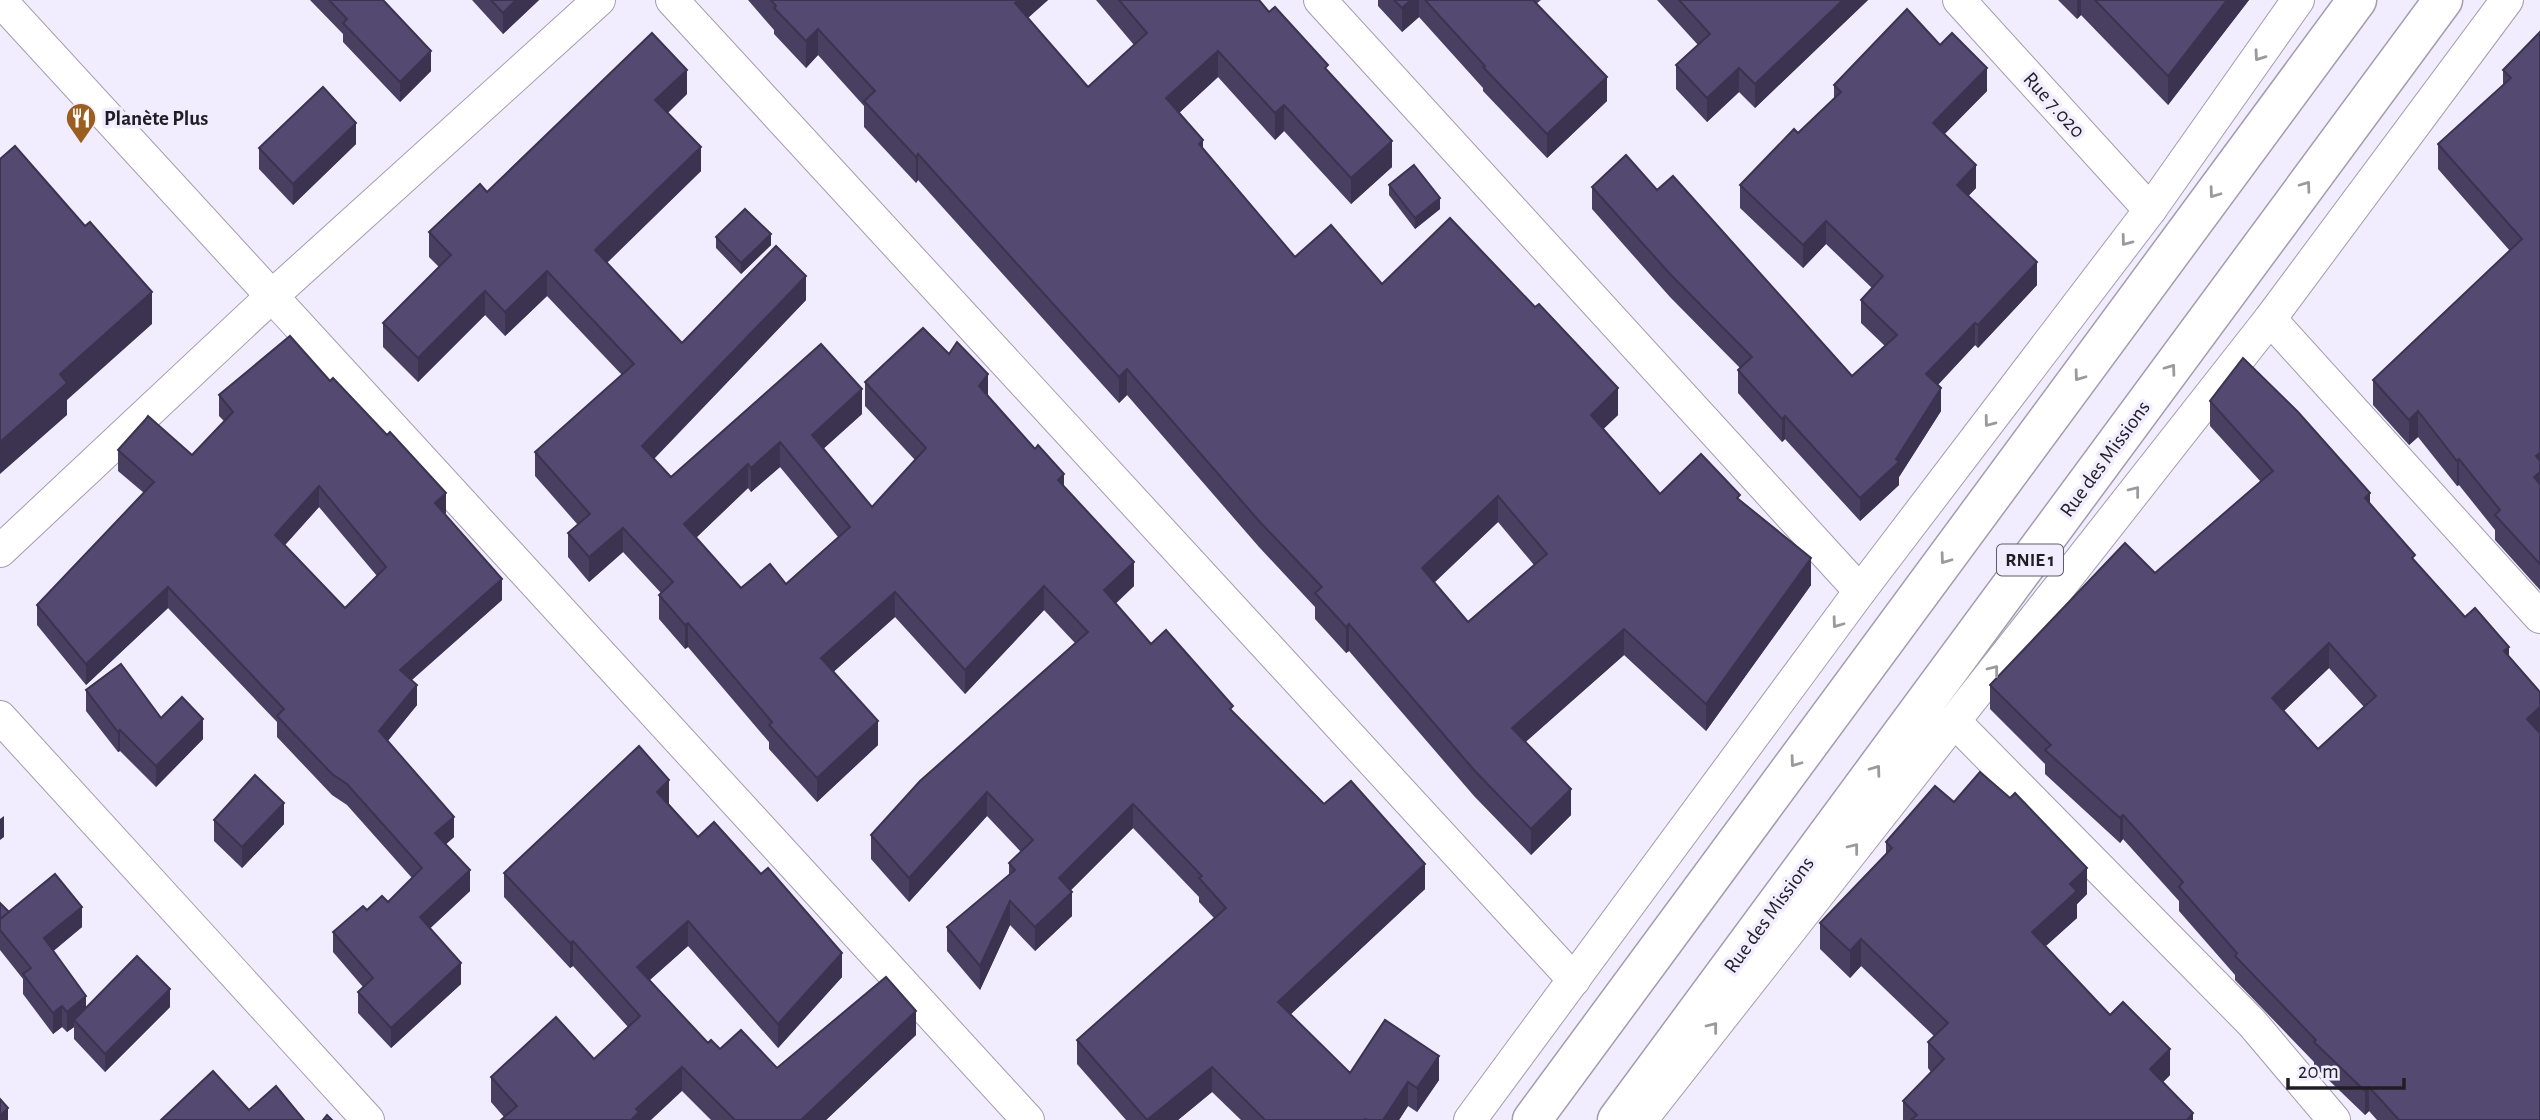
<svg xmlns="http://www.w3.org/2000/svg" width="2540" height="1120" viewBox="0 0 2540 1120" font-family="'Alegreya Sans',sans-serif">
	<rect width="100%" height="100%" fill="#f1edfe"/>
	<g fill="none" stroke-linecap="round" stroke-linejoin="round">
		<g stroke="#a19dad" stroke-width="34">
			<g id="minor">
				<path d="M0,0L1028,1120"/>
				<path d="M672,0L1574,980"/>
				<path d="M1320,0L1860,591"/>
				<path d="M1959,0L2150,210"/>
				<path d="M2270,319L2540,617"/>
				<path d="M0,551L272,296L599,0"/>
				<path d="M0,717L368,1120"/>
				<path d="M1954,721L2252,1023L2334,1120"/>
				<path d="M1470,1120L1860,591L2150,210L2298,0"/>
				<path d="M1641,1120L2270,319L2507,0"/>
			</g>
		</g>
		<g stroke="#a19dad" stroke-width="41">
			<g id="trunk">
				<path d="M1532,1120L2357,0"/>
				<path d="M1617,1120L2443,0"/>
			</g>
		</g>
		<use href="#minor" stroke="#fff" stroke-width="32"/>
		<use href="#trunk" stroke="#fff" stroke-width="38"/>
	</g>
	<g fill="#483f61" fill-rule="evenodd">
		<path d="M310,0H383L431,71L400,102L343,42V34Z"/>
		<path d="M472,0H539L503,34Z"/>
		<path d="M748,0H1048L1028,18L1088,87L1134,45L1096,0H1259L1269,12L1328,71L1392,167L1351,204L1284,131L1275,140L1218,77L1179,113L1203,150L1295,257L1382,284L1618,415L1603,429L1660,494L1740,501L1811,585L1706,731L1624,655L1525,742L1571,815L1531,855L1474,796L1349,651L1346,653L1315,619V607L1259,547L1127,395L1119,403L918,180L916,183L864,127V106L818,55L806,68L774,34V30ZM1498,522L1534,565L1468,622L1434,583Z"/>
		<path d="M1378,0H1541L1536,4L1607,101L1547,158L1483,91V88L1419,17L1402,32L1378,6Z"/>
		<path d="M1657,0H1868L1755,108L1739,92L1707,122L1676,89V65L1698,45Z"/>
		<path d="M2058,0H2249L2168,105L2081,15L2077,19Z"/>
		<path d="M2540,32V590L2495,540V530L2459,485L2457,486L2418,437L2409,445L2373,405V380L2510,251L2438,169V144L2503,85V70Z"/>
		<path d="M1940,45L1987,91L1944,134L1976,188L1968,196L2037,285L1978,348L1975,345L1938,385L1941,411L1899,477V485L1860,521L1785,439L1782,442L1738,393V370L1740,368L1670,297L1592,209V187L1657,190L1852,376L1885,346L1861,323V300L1872,288L1826,244L1803,268L1740,208V185L1798,133L1834,98V85Z"/>
		<path d="M687,94L668,113L701,171L607,263L682,343L806,300L654,459L671,477L862,414L823,449L872,507L915,460L865,406V382L988,396L1064,486L1134,586L1115,603L1151,644L1233,712L1324,804L1425,889L1290,1015L1350,1073L1439,1080L1417,1112L1408,1106L1399,1120H1241L1212,1092L1178,1120H1126L1077,1064V1040L1214,918L1199,902V897L1133,828L1071,890L1072,916L1035,951L1010,925L980,990L947,951V927L1009,875V863L1021,852L987,816L909,902L871,859V835L1075,643L1044,610L965,694L895,617L833,672L878,745L817,802L769,749V742L688,647L685,649L659,619V595L661,593L623,552L589,582L568,557V533L578,525L535,476V452L622,375L547,296L505,336L485,315L418,382L383,347V323L439,267L429,257V232L487,192ZM780,467L838,537L786,584L741,588L696,538L748,488L751,492Z"/>
		<path d="M356,144L293,205L259,169V148Z"/>
		<path d="M1389,185L1440,209L1415,229L1389,195Z"/>
		<path d="M716,237L771,245L741,274L716,248Z"/>
		<path d="M219,395L446,513L445,514L502,600L412,680L417,705L388,741L454,837L446,844L470,891L430,928L461,984L391,1048L358,1013V992L363,987L333,952V932L367,910L388,902L412,878L347,805L332,795L277,737V722L168,608L86,685L37,625V605L144,493L118,471V450L192,455L224,421L219,416ZM319,507L377,576L345,608L285,545Z"/>
		<path d="M2210,401L2370,504L2415,561L2465,617L2509,656L2540,692V1120H2377L2369,1111L2365,1115L2314,1066V1062L2235,980V975L2179,911V901L2123,839L2120,843L2045,774V764L1990,709V685L2155,573L2261,482L2210,426ZM2329,668L2364,707L2318,749L2284,711Z"/>
		<path d="M86,690L161,718L203,739L156,787L120,751L118,752L86,711Z"/>
		<path d="M1954,802L2087,894L2077,904V918L2046,946L2110,1015L2170,1075L2163,1082L2193,1120H1903V1101L1931,1072L1928,1068V1042L1934,1036L1861,966L1850,978L1820,949V923L1886,854V842Z"/>
		<path d="M669,804L698,837L842,977L778,1048L688,946L650,980L708,1043L720,1049L777,1068L916,1035L826,1120H711L682,1091L504,1117L491,1102V1077L594,1059L628,1027L573,966L570,968L504,897V873Z"/>
		<path d="M214,820L284,824L242,868L214,841Z"/>
		<path d="M0,903L9,912L82,927L53,951L86,1007H170L105,1072L74,1039V1027L67,1032L62,1027L53,1034L23,994V979L0,950Z"/>
	</g>
	<g fill="#3b334f">
		<path d="M516,0H539L503,34V13Z"/>
		<path d="M1019,0H1048L1015,29V3Z"/>
		<path d="M1411,0H1419V17L1402,32V8Z"/>
		<path d="M1843,0H1868L1755,108V84Z"/>
		<path d="M2077,0H2081V15L2077,19Z"/>
		<path d="M2227,0H2249L2168,105V76Z"/>
		<path d="M818,29V55L806,68V41Z"/>
		<path d="M431,51V71L400,102V82Z"/>
		<path d="M1218,51V77L1166,125V98Z"/>
		<path d="M1739,68V92L1707,122V98Z"/>
		<path d="M1987,68V91L1933,146V123Z"/>
		<path d="M687,70V94L655,124V100Z"/>
		<path d="M1607,77V101L1547,158V134Z"/>
		<path d="M1284,105V131L1275,140V113Z"/>
		<path d="M356,123V144L293,205V184Z"/>
		<path d="M1203,140V166L1199,144Z"/>
		<path d="M1392,141V167L1351,204V178Z"/>
		<path d="M701,147V171L595,274V250Z"/>
		<path d="M918,154V180L916,183V157Z"/>
		<path d="M1976,165V188L1957,208V185Z"/>
		<path d="M1440,198V209L1415,229V218Z"/>
		<path d="M1826,221V244L1803,268V245Z"/>
		<path d="M771,234V245L741,274V263Z"/>
		<path d="M2037,262V285L1978,348V325Z"/>
		<path d="M547,271V296L505,336V312Z"/>
		<path d="M806,276V300L642,471V446Z"/>
		<path d="M485,291V315L418,382V358Z"/>
		<path d="M152,292V324L67,400V415L0,474V442L60,374Z"/>
		<path d="M1975,323V345L1926,397V374Z"/>
		<path d="M1127,369V395L1119,403V377Z"/>
		<path d="M988,374V399L979,386Z"/>
		<path d="M1618,388V415L1591,441V415Z"/>
		<path d="M1941,388V411L1899,477V485L1860,521V498L1896,459Z"/>
		<path d="M862,389V414L812,459V435Z"/>
		<path d="M2418,411V437L2409,445V420Z"/>
		<path d="M1785,416V439L1782,442V419Z"/>
		<path d="M780,442V467L751,492V468Z"/>
		<path d="M2540,453V497L2534,477L2536,456Z"/>
		<path d="M2459,459V485L2457,486V461Z"/>
		<path d="M748,464V488L684,549V524Z"/>
		<path d="M1064,474V498L1058,480Z"/>
		<path d="M319,486V507L275,556V535Z"/>
		<path d="M446,493V513L435,523V503Z"/>
		<path d="M2370,493V517L2365,498Z"/>
		<path d="M1498,496V522L1422,594V568Z"/>
		<path d="M623,528V552L589,582V557Z"/>
		<path d="M1811,558V585L1706,731V704Z"/>
		<path d="M1134,562V586L1104,615V590Z"/>
		<path d="M502,579V600L400,690V670Z"/>
		<path d="M1044,586V610L965,694V670Z"/>
		<path d="M168,587V608L86,685V664Z"/>
		<path d="M895,592V617L821,683V658Z"/>
		<path d="M688,623V647L685,649V625Z"/>
		<path d="M1349,624V651L1346,653V627Z"/>
		<path d="M1624,629V655L1512,754V728Z"/>
		<path d="M2329,643V668L2272,722V698Z"/>
		<path d="M2509,647V671L2504,651Z"/>
		<path d="M417,685V705L379,751V731Z"/>
		<path d="M2540,707V732L2527,743V719Z"/>
		<path d="M203,719V739L156,787V766Z"/>
		<path d="M878,721V745L817,802V778Z"/>
		<path d="M120,730V751L118,752V732Z"/>
		<path d="M669,780V804L657,816V792Z"/>
		<path d="M1571,789V815L1531,855V829Z"/>
		<path d="M987,792V816L909,902V878Z"/>
		<path d="M284,803V824L242,868V847Z"/>
		<path d="M1133,804V828L1059,902V878Z"/>
		<path d="M2123,815V839L2120,843V818Z"/>
		<path d="M4,816V837L0,840V819Z"/>
		<path d="M454,817V837L435,854V833Z"/>
		<path d="M1425,864V889L1278,1026V1002Z"/>
		<path d="M2087,868V894L2077,904V918L2032,958V932L2070,884Z"/>
		<path d="M470,870V891L420,938V917Z"/>
		<path d="M1072,892V916L1035,951V927Z"/>
		<path d="M1010,901V925L980,990V966Z"/>
		<path d="M82,907V927L44,959V938Z"/>
		<path d="M688,921V946L637,991V967Z"/>
		<path d="M1861,939V966L1850,978V951Z"/>
		<path d="M573,941V966L570,968V943Z"/>
		<path d="M842,953V977L778,1048V1024Z"/>
		<path d="M461,963V984L391,1048V1028Z"/>
		<path d="M170,989V1007L105,1072V1054Z"/>
		<path d="M86,996V1017L74,1020V1027L67,1032V1012Z"/>
		<path d="M62,1006V1027L53,1034V1013Z"/>
		<path d="M916,1011V1035L826,1120H802V1119Z"/>
		<path d="M2170,1049V1075L2150,1095V1069Z"/>
		<path d="M1439,1056V1080L1417,1112V1088Z"/>
		<path d="M682,1067V1091L651,1120H631L636,1109Z"/>
		<path d="M1212,1067V1092L1178,1120H1148Z"/>
		<path d="M1408,1082V1106L1399,1120H1383Z"/>
		<path d="M2369,1087V1111L2365,1115V1091Z"/>
		<path d="M8,1108V1120H0V1116Z"/>
		<path d="M2193,1113V1120H2187Z"/>
	</g>
	<g fill="#544971" stroke="#3b334f" stroke-width="2" fill-rule="evenodd">
		<path d="M329,0H383L431,51L400,82L343,23L347,19Z"/>
		<path d="M491,0H516L503,13Z"/>
		<path d="M771,0H1019L1015,3L1088,87L1147,33L1119,0H1259L1269,12L1275,7L1328,65L1325,68L1392,141L1351,178L1284,105L1275,113L1218,51L1166,98L1203,140L1199,144L1295,257L1331,225L1382,284L1450,218L1535,307L1539,304L1618,388L1591,415L1660,494L1701,454L1740,495L1737,498L1811,558L1706,704L1624,629L1512,728L1571,789L1531,829L1474,770L1349,624L1346,627L1315,593L1322,587L1259,521L1127,369L1119,377L918,154L916,157L864,101L875,91L818,29L806,41L774,8L776,6ZM1498,496L1547,554L1468,622L1422,568Z"/>
		<path d="M1394,0H1411L1402,8Z"/>
		<path d="M1425,0H1533L1607,77L1547,134L1483,67L1485,66Z"/>
		<path d="M1679,0H1843L1755,84L1739,68L1707,98L1676,65L1710,34Z"/>
		<path d="M2095,0H2227L2168,76Z"/>
		<path d="M1907,9L1940,45L1952,33L1987,68L1933,123L1976,165L1957,185L2037,262L1978,325L1975,323L1926,374L1941,388L1896,459L1899,462L1860,498L1785,416L1782,419L1738,370L1752,357L1670,274L1592,187L1626,155L1657,190L1673,176L1852,376L1897,335L1861,300L1883,276L1826,221L1803,245L1740,185L1794,129L1798,133L1841,92L1834,85Z"/>
		<path d="M2540,32V453L2536,456L2540,461V472L2534,477L2540,484V564L2495,515L2500,510L2459,459L2457,461L2418,411L2409,420L2373,380L2522,239L2438,144L2511,78L2503,70Z"/>
		<path d="M652,33L687,70L655,100L701,147L595,250L682,343L776,246L806,276L642,446L671,477L821,344L862,389L812,435L872,507L926,448L865,382L923,328L949,354L957,342L988,374L979,386L1035,449L1038,445L1064,474L1058,480L1134,562L1104,590L1151,644L1166,630L1233,706L1230,709L1324,804L1351,781L1425,864L1278,1002L1350,1073L1385,1020L1439,1056L1417,1088L1408,1082L1383,1120H1367L1365,1119L1364,1120H1265L1212,1067L1147,1120L1077,1040L1226,908L1199,878L1202,876L1133,804L1059,878L1072,892L1035,927L1010,901L980,966L947,927L1015,870L1009,863L1033,840L987,792L909,878L871,835L920,781L1088,632L1044,586L965,670L895,592L821,658L878,721L817,778L769,725L772,722L688,623L685,625L659,595L673,582L623,528L589,557L568,533L590,514L535,452L634,364L547,271L505,312L485,291L418,358L383,323L451,255L429,232L480,184L487,192ZM780,442L850,527L786,584L770,564L741,588L684,524L748,464L751,468Z"/>
		<path d="M323,87L356,123L293,184L259,148Z"/>
		<path d="M15,146L85,226L90,222L152,292L60,374L67,383L0,442V159Z"/>
		<path d="M1414,165L1440,198L1415,218L1389,185Z"/>
		<path d="M745,209L771,234L741,263L716,237Z"/>
		<path d="M290,336L330,381L333,378L387,435L390,432L446,493L435,503L502,579L400,670L417,685L379,731L454,817L435,833L470,870L420,917L461,963L391,1028L358,992L373,978L333,932L363,906L367,910L382,896L388,902L422,868L347,784L332,774L277,716L284,709L168,587L86,664L37,605L154,482L118,450L145,420L148,416L192,455L233,412L219,395ZM319,486L386,567L345,608L275,535Z"/>
		<path d="M2243,358L2298,412L2370,493L2365,498L2415,555L2412,558L2465,617L2475,608L2509,647L2504,651L2540,692V707L2527,719L2540,733V1120H2399L2369,1087L2365,1091L2314,1042L2316,1040L2235,956L2237,953L2179,887L2183,882L2123,815L2120,818L2045,750L2051,745L1990,685L2125,543L2155,573L2273,471L2210,401ZM2329,643L2376,696L2318,749L2272,698Z"/>
		<path d="M121,664L161,718L182,697L203,719L156,766L120,730L118,732L86,690Z"/>
		<path d="M639,746L669,780L657,792L698,837L714,822L761,874L768,868L842,953L778,1024L688,921L637,967L708,1043L711,1040L720,1049L741,1030L777,1068L886,977L916,1011L802,1119L803,1120H735L682,1067L636,1109L639,1112L631,1120H501L517,1106L491,1077L556,1017L594,1059L640,1016L573,941L570,943L504,873Z"/>
		<path d="M1980,772L2010,798L2015,793L2087,868L2070,884L2077,891L2032,932L2110,1015L2123,1002L2170,1049L2150,1069L2193,1113L2187,1120H1911L1917,1115L1903,1101L1944,1059L1928,1042L1948,1023L1861,939L1850,951L1820,923L1892,848L1886,842L1935,786L1954,802Z"/>
		<path d="M255,775L284,803L242,847L214,820Z"/>
		<path d="M55,874L82,907L44,938L86,996L67,1012L62,1006L53,1013L23,974L31,968L0,930V919Z"/>
		<path d="M0,903L9,912L0,919Z"/>
		<path d="M137,956L170,989L105,1054L74,1020Z"/>
		<path d="M213,1071L249,1110L276,1086L304,1120H161Z"/>
		<path d="M0,1099L8,1108L0,1116Z"/>
		<path d="M327,1115L332,1120H323Z"/>
	</g>
	<defs><path id="oneway-chevron" d="M-2-3.5L2.5 0L-2 3.5" fill="none" stroke-width="1.6" stroke-linecap="round" stroke-linejoin="round" transform="scale(1.75)"/></defs>
	<g stroke="#9a9a9c">
		<use href="#oneway-chevron" transform="translate(2259 56) rotate(125)"/>
		<use href="#oneway-chevron" transform="translate(2306 186) rotate(-54)"/>
		<use href="#oneway-chevron" transform="translate(2214 193) rotate(126)"/>
		<use href="#oneway-chevron" transform="translate(2126 241) rotate(127)"/>
		<use href="#oneway-chevron" transform="translate(2171 369) rotate(-54)"/>
		<use href="#oneway-chevron" transform="translate(2079 376) rotate(126)"/>
		<use href="#oneway-chevron" transform="translate(1989 422) rotate(127)"/>
		<use href="#oneway-chevron" transform="translate(2135 491) rotate(-52)"/>
		<use href="#oneway-chevron" transform="translate(1945 559) rotate(126)"/>
		<use href="#oneway-chevron" transform="translate(1837 623) rotate(126)"/>
		<use href="#oneway-chevron" transform="translate(1994 670) rotate(-52)"/>
		<use href="#oneway-chevron" transform="translate(1795 762) rotate(126)"/>
		<use href="#oneway-chevron" transform="translate(1876 770) rotate(-54)"/>
		<use href="#oneway-chevron" transform="translate(1854 848) rotate(-52)"/>
		<use href="#oneway-chevron" transform="translate(1713 1027) rotate(-52)"/>
	</g>
	<defs>
		<g id="restaurant-pin" transform="scale(1.575)"><path d="M0 17L-7.5 6A9.5 9.5 0 1 1 7.5 6Z" fill="#9a5f20" stroke="#f1edfe"/><path d="M-5-6h1v4h1v-4h1v4h1v-4h1v5L-1.5 .5V6h-2V.5L-5-1ZM5-6V6H3V1.5H1.5Q1.5-4 5-6Z" fill="#fff"/></g>
	</defs>
	<g fill-rule="evenodd">
		<use href="#restaurant-pin" x="81" y="118"/>
	</g>
	<g text-anchor="middle" dominant-baseline="central" stroke-width="7" stroke-linejoin="round" paint-order="stroke">
		<rect fill="#f1edfe" stroke="#5e5c65" stroke-width="2" x="1997" y="544.5" width="66" height="31" rx="5"/>
		<g font-size="19" font-weight="bold" fill="#1f1e24">
			<text x="2030" y="560">RNIE 1</text>
		</g>
		<g font-size="21" fill="#1f1e24" stroke="#f1edfe">
			<text transform="translate(2054 105) rotate(48)">Rue 7.020</text>
			<text transform="translate(2105 459) rotate(-54)">Rue des Missions</text>
			<text transform="translate(1769 915) rotate(-54)">Rue des Missions</text>
		</g>
		<g font-size="21" font-weight="bold" fill="#1f1e24" stroke="#f1edfe" text-anchor="start">
			<text x="104" y="118">Planète Plus</text>
		</g>
	</g>
	<path d="M2288 1078v10h116v-10" fill="none" stroke="#1f1e24" stroke-width="3.5"/>
	<text x="2298" y="1078" font-size="21" fill="#1f1e24" stroke="#f1edfe" stroke-width="5" paint-order="stroke">20 m</text>
</svg>
